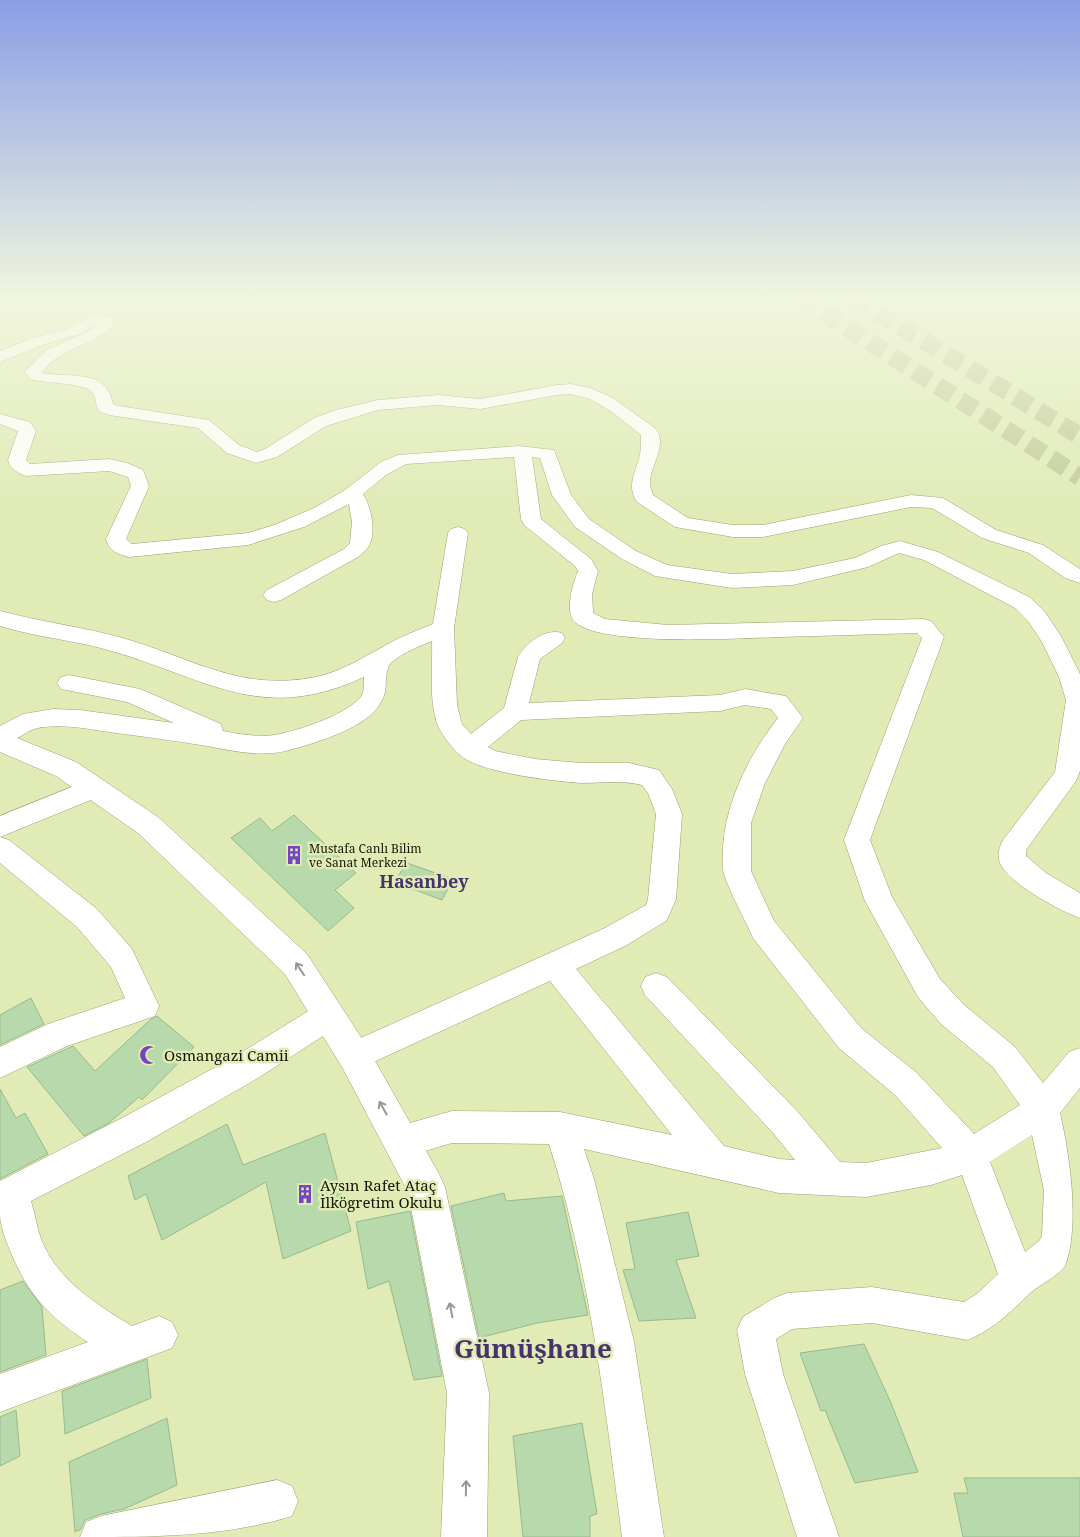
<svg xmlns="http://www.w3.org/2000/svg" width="1080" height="1537" viewBox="0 0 1080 1537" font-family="'Noto Serif',serif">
	<rect width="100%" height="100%" fill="#e0ebb6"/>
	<g fill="#b7d9ab" stroke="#99b98e">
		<path d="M294,815L356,873L335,890L354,908L328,931L231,838L260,818L272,831Z"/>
		<path d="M407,863L453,879L442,900L394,882Z"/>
		<path d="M31,998L44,1024L0,1045V1015Z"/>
		<path d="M157,1016L194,1047L142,1100L139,1097L109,1123L84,1136L27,1067L73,1046L95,1071L151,1019Z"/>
		<path d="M0,1089L16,1118L25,1113L48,1154L0,1179Z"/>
		<path d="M227,1124L243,1165L325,1133L351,1231L283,1259L266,1182L162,1240L146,1194L135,1200L128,1176Z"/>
		<path d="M504,1193L506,1201L562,1196L588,1315L537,1323L479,1338L451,1206Z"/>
		<path d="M410,1211L442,1376L414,1380L389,1281L368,1289L356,1222Z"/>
		<path d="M688,1212L699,1256L676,1260L696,1318L639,1321L623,1270L635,1269L626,1223Z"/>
		<path d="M23,1281L42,1307L46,1355L0,1372V1290Z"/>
		<path d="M864,1344L891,1403L918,1472L855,1483L825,1410L821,1411L800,1353Z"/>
		<path d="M147,1359L151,1398L65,1434L62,1391Z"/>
		<path d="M16,1410L20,1456L0,1466V1417Z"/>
		<path d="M167,1418L177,1485L124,1509L101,1514L85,1520L81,1529L75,1532L69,1462Z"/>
		<path d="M582,1423L597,1514L590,1516V1537H523L513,1436Z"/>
		<path d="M964,1478H1080V1537H963L954,1493H968Z"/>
	</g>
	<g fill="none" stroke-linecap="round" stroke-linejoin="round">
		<g stroke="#c2cb9b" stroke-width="18" stroke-dasharray="18 9" stroke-linecap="butt">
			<path d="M801,298L1080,477"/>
			<path d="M854,298L1080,436"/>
		</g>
		<g stroke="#98a26f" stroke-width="1">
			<g id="minor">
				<path d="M93,315L111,317L115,322C97,347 58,347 42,373C69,378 107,368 113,404L119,406L209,420L239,445L257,452L265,449L314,418L336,410L378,400L438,395L480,399L557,385L571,384L590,388L613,398L656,429C668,446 649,467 650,484C650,487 652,492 653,495L688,518L733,525H763L911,495L943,498L996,530L1043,545L1080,569V583L1065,578L1029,553L982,538L932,508L911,507L763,537H733L675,527L637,502C626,486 636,472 640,455C641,449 641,441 641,435L612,412L590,399L571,394L557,395L480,409L438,405L378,410L326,426L277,457L256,463L227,453L198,428L109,415L99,411C95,405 97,397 92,392C85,383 43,383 29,379L25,371L47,350L93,329L96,325L80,334L45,344L0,362V351L33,338L70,328Z"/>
				<path d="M0,414L30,422L36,431L26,460L30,464L109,459L127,463L143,470L149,486L126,539L132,544L248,533L277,524L316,507L345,490L381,462L398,455L519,446L554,450L571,495L589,519L636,551L667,565L732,574L793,571L855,558L881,546L900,541L938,552L1031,598L1044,611L1061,636L1080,674V771L1076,781L1026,850V856L1046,873L1080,893V918C1060,911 1008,883 1000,863C997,855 999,848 1003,840L1055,772L1066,700L1059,677L1042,642L1028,621L1015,608L924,560L899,553L868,567L793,585L732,588L655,576L622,559L575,527L552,495L540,458L532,457L541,519L591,559L598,571L592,594L593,611V613L605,619L668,625L923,619L931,621L944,637L870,840L892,897L940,979L963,1004L1015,1047L1043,1083L1069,1052L1080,1048V1088L1060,1113C1070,1157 1080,1226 1065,1266C1057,1277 1040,1284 1029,1294C1010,1313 993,1329 968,1340L872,1323L792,1329L776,1339L783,1374L839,1537H797L745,1374L737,1330L743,1317L774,1298L787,1293L872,1287L964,1302L978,1293L998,1274L962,1175L931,1185L866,1197L779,1193L584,1149L594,1179L634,1342L664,1537H622C605,1405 590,1271 549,1144L452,1143L401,1158L389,1153L384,1141L389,1129L452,1111L560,1112L672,1135L550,981L354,1071L343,1066L338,1056L343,1046L605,928L646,905L648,899L656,814L648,793L642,785C622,780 602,783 581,783C553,781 480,773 460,755C453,749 443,736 439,728C428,702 433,668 432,641C422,645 391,657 388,668C383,685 390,690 378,707C361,730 312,744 286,751C259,757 233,751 207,746C177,741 147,737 116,733C93,730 68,724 44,727C27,728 16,742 0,747V726L23,714L53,709L80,710L174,723L127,702L61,689L57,683L61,677L69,675L140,689L221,724L223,731C237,734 251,736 266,736C287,735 354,714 363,693C364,688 364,682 364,677C263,724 209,680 115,652C77,640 38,638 0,626V611C41,622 84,627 126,639C194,659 241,692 316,677C343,671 364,657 388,644C402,636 418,630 433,624L448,533L451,529L458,527L465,529L468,533L454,628L457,705L462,724L471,734L504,708L518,657C526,643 545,628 562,633L565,638L562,643L540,659L529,703L720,695L745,689L786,696L803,718L785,744L765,783L751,823V871L774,921L861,1028L917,1073L974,1134L1020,1105L993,1067L941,1024L918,997L865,901L844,840L922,638L917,633C872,634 826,636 781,637C741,638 602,647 575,622C564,612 573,583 578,571L575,566L524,525L521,519L514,457L406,464L386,475L363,494C371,506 375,528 371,541C369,548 363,553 358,557L281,600L274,602L267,600L263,595L267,590L344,549L350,543L352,522L349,504L304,527L248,545L129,557C119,555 108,550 106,539L131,486L128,477L109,471L26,476C18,473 10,469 8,460L18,431L0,424ZM745,705L771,709L778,718C745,760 719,815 723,869C724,881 743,916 749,929L753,938L839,1048L895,1095L942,1148L866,1163L840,1162L798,1112L667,977L656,973L645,977L641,986L645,995L774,1134L795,1160L779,1159L724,1146L576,969L625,946L666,921L670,913L676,899L682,814L672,789L659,770L629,763H581L535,759L495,751L488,747L521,720L720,711ZM1032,1135L1044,1190L1042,1236L1039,1241L1025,1252L990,1162Z"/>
				<path d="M94,778L103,781L107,788L103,795L0,837L9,840L97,909L132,949L159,1006L155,1016L67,1046L0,1078V1047L48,1024L125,998L111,967L77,927L0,863V816Z"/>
				<path d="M329,1001L340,1005L344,1015L340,1025L258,1078L146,1142L31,1201C35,1214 37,1227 41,1239C57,1280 96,1304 132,1326L159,1316L172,1322L178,1335L172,1348L0,1412V1374L88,1342C50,1318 28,1294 11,1253C6,1241 1,1228 0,1216C0,1204 0,1192 0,1181L122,1118L236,1056L318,1005Z"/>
				<path d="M277,1480L292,1486L298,1501L292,1516C225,1537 151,1537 80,1537L86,1522L101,1516Z"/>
			</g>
		</g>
		<g stroke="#98a26f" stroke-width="1">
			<path id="major" d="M0,731L76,762L158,817L307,954L366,1045L439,1174L445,1187L489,1393L487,1537H441L447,1393L408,1192L342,1067L285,974L138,833L56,776L0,752Z"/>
		</g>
		<use href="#minor" fill="#fff" fill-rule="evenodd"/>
		<use href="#major" fill="#fff" fill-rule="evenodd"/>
	</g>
	<defs><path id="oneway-shaft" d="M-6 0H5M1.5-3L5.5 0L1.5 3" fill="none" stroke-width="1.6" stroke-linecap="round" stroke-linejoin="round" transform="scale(1.25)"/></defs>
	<g stroke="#96978e">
		<use href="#oneway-shaft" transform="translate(300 969) rotate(-124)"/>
		<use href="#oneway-shaft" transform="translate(383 1108) rotate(-119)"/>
		<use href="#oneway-shaft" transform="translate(451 1310) rotate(-101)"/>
		<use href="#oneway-shaft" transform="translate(466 1488) rotate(-89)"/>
	</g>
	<linearGradient id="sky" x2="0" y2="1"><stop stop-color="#8a9ee6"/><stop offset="0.58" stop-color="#f1f6de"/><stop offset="1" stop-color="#f1f6de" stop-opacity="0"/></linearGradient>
	<rect width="1080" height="513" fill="url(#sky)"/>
	<defs>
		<g id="building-bare" transform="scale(1.5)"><path d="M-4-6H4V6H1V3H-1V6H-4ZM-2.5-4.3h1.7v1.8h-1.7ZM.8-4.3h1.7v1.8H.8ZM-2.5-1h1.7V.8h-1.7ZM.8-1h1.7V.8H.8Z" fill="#7445bd" stroke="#e0ebb6" stroke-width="2.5" paint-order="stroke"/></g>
		<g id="mosque-bare" transform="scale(1.5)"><path d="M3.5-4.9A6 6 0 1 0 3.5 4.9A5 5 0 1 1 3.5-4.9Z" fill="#7445bd" stroke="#e0ebb6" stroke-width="2.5" paint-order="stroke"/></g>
	</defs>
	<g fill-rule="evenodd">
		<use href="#building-bare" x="294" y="855"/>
		<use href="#mosque-bare" x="149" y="1055"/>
		<use href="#building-bare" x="305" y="1194"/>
	</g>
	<g text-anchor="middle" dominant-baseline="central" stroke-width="5" stroke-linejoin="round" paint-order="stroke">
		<g font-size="12" fill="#151805" stroke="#e0ebb6" text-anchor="start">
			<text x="309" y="848">Mustafa Canlı Bilim<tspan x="309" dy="14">ve Sanat Merkezi</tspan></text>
		</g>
		<g font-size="15" fill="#151805" stroke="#e0ebb6" text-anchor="start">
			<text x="164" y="1055">Osmangazi Camii</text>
			<text x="320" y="1185">Aysın Rafet Ataç<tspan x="320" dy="17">İlkögretim Okulu</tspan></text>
		</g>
		<g font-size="18" font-weight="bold" fill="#47326e" stroke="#e0ebb6">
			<text x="424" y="881">Hasanbey</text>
		</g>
		<g font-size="26" font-weight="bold" fill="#47326e" stroke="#e0ebb6">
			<text x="533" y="1348">Gümüşhane</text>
		</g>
	</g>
</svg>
